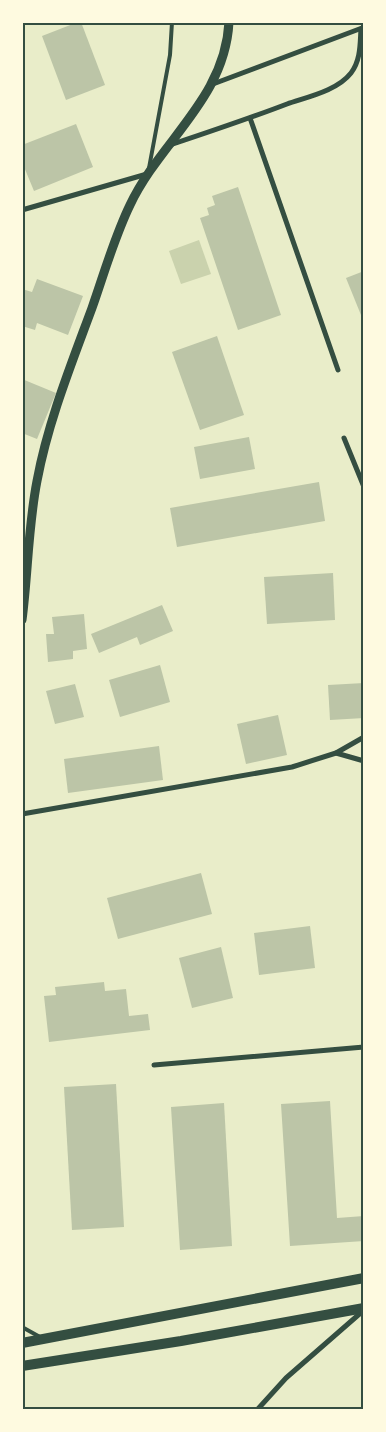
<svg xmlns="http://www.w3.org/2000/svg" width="386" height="1432" viewBox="0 0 386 1432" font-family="'Sofia Sans Condensed',sans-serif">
	<rect width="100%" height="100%" fill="#e9edc9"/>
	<path fill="#cad2ad" d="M199,240L211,274L181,284L169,251Z"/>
	<g fill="#bcc5a7">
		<path d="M78,22H81L105,85L66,100L42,36Z"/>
		<path d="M76,124L93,167L34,191L22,162V145Z"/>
		<path d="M238,187L281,315L238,330L200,218L209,215L207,208L215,205L212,196Z"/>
		<path d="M364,271V320H363L346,278Z"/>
		<path d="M37,279L83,296L68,335L37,323L35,330L22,326V289L32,292Z"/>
		<path d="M217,336L244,415L200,430L172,352Z"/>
		<path d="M22,379L56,393L37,439L22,433Z"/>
		<path d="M249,437L255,469L200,479L194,447Z"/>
		<path d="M319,482L325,521L177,547L170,508Z"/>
		<path d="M333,573L335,620L267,624L264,577Z"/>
		<path d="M162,605L173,631L140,645L137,637L99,653L91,634Z"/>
		<path d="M84,614L87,649L73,651V659L48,662L46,634H54L52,617Z"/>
		<path d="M160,665L170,702L120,717L109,680Z"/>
		<path d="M364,683V718L330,720L328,685Z"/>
		<path d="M75,684L84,717L55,724L46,691Z"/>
		<path d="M278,715L287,755L246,764L237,724Z"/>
		<path d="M159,746L163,780L68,793L64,759Z"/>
		<path d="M201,873L212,914L118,939L107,898Z"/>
		<path d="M310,926L315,968L259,975L254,933Z"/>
		<path d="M221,947L233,998L192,1008L179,958Z"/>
		<path d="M104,982L105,991L126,989L129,1016L148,1014L150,1030L49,1042L44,996L56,995L55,987Z"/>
		<path d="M116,1084L124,1227L72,1230L64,1087Z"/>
		<path d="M330,1101L337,1218L364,1216V1241L290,1246L281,1104Z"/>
		<path d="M224,1103L232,1246L180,1250L171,1107Z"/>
	</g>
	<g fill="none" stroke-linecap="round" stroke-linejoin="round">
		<g stroke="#344e41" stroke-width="4">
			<path d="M149,168L170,55L172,22"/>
			<path d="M22,1327L40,1337"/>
		</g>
		<g stroke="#344e41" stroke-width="5">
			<path d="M213,84L362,28"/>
			<path d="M250,118L338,370"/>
			<path d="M170,145C209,132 248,119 287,104C307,97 337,91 351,73C361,60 360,43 361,29"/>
			<path d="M22,210L147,174"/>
			<path d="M344,438L364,487"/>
			<path d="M336,753L364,761"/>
			<path d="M22,814L292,767L336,753L364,737"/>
			<path d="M154,1065L364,1047"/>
			<path d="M257,1410L286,1378L364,1310"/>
		</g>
		<path stroke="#344e41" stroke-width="9" d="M22,620C28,574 28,527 37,481C48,422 71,365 92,308C104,274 114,238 130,205C160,141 225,99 229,22"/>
		<g stroke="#344e41" stroke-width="10">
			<path d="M22,1343L364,1278"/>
			<path d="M22,1366L181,1341L364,1308"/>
		</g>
	</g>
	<rect width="386" height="1432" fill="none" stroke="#fefae0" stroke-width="48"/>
	<rect x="24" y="24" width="338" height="1384" fill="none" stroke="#344e41" stroke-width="2"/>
</svg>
